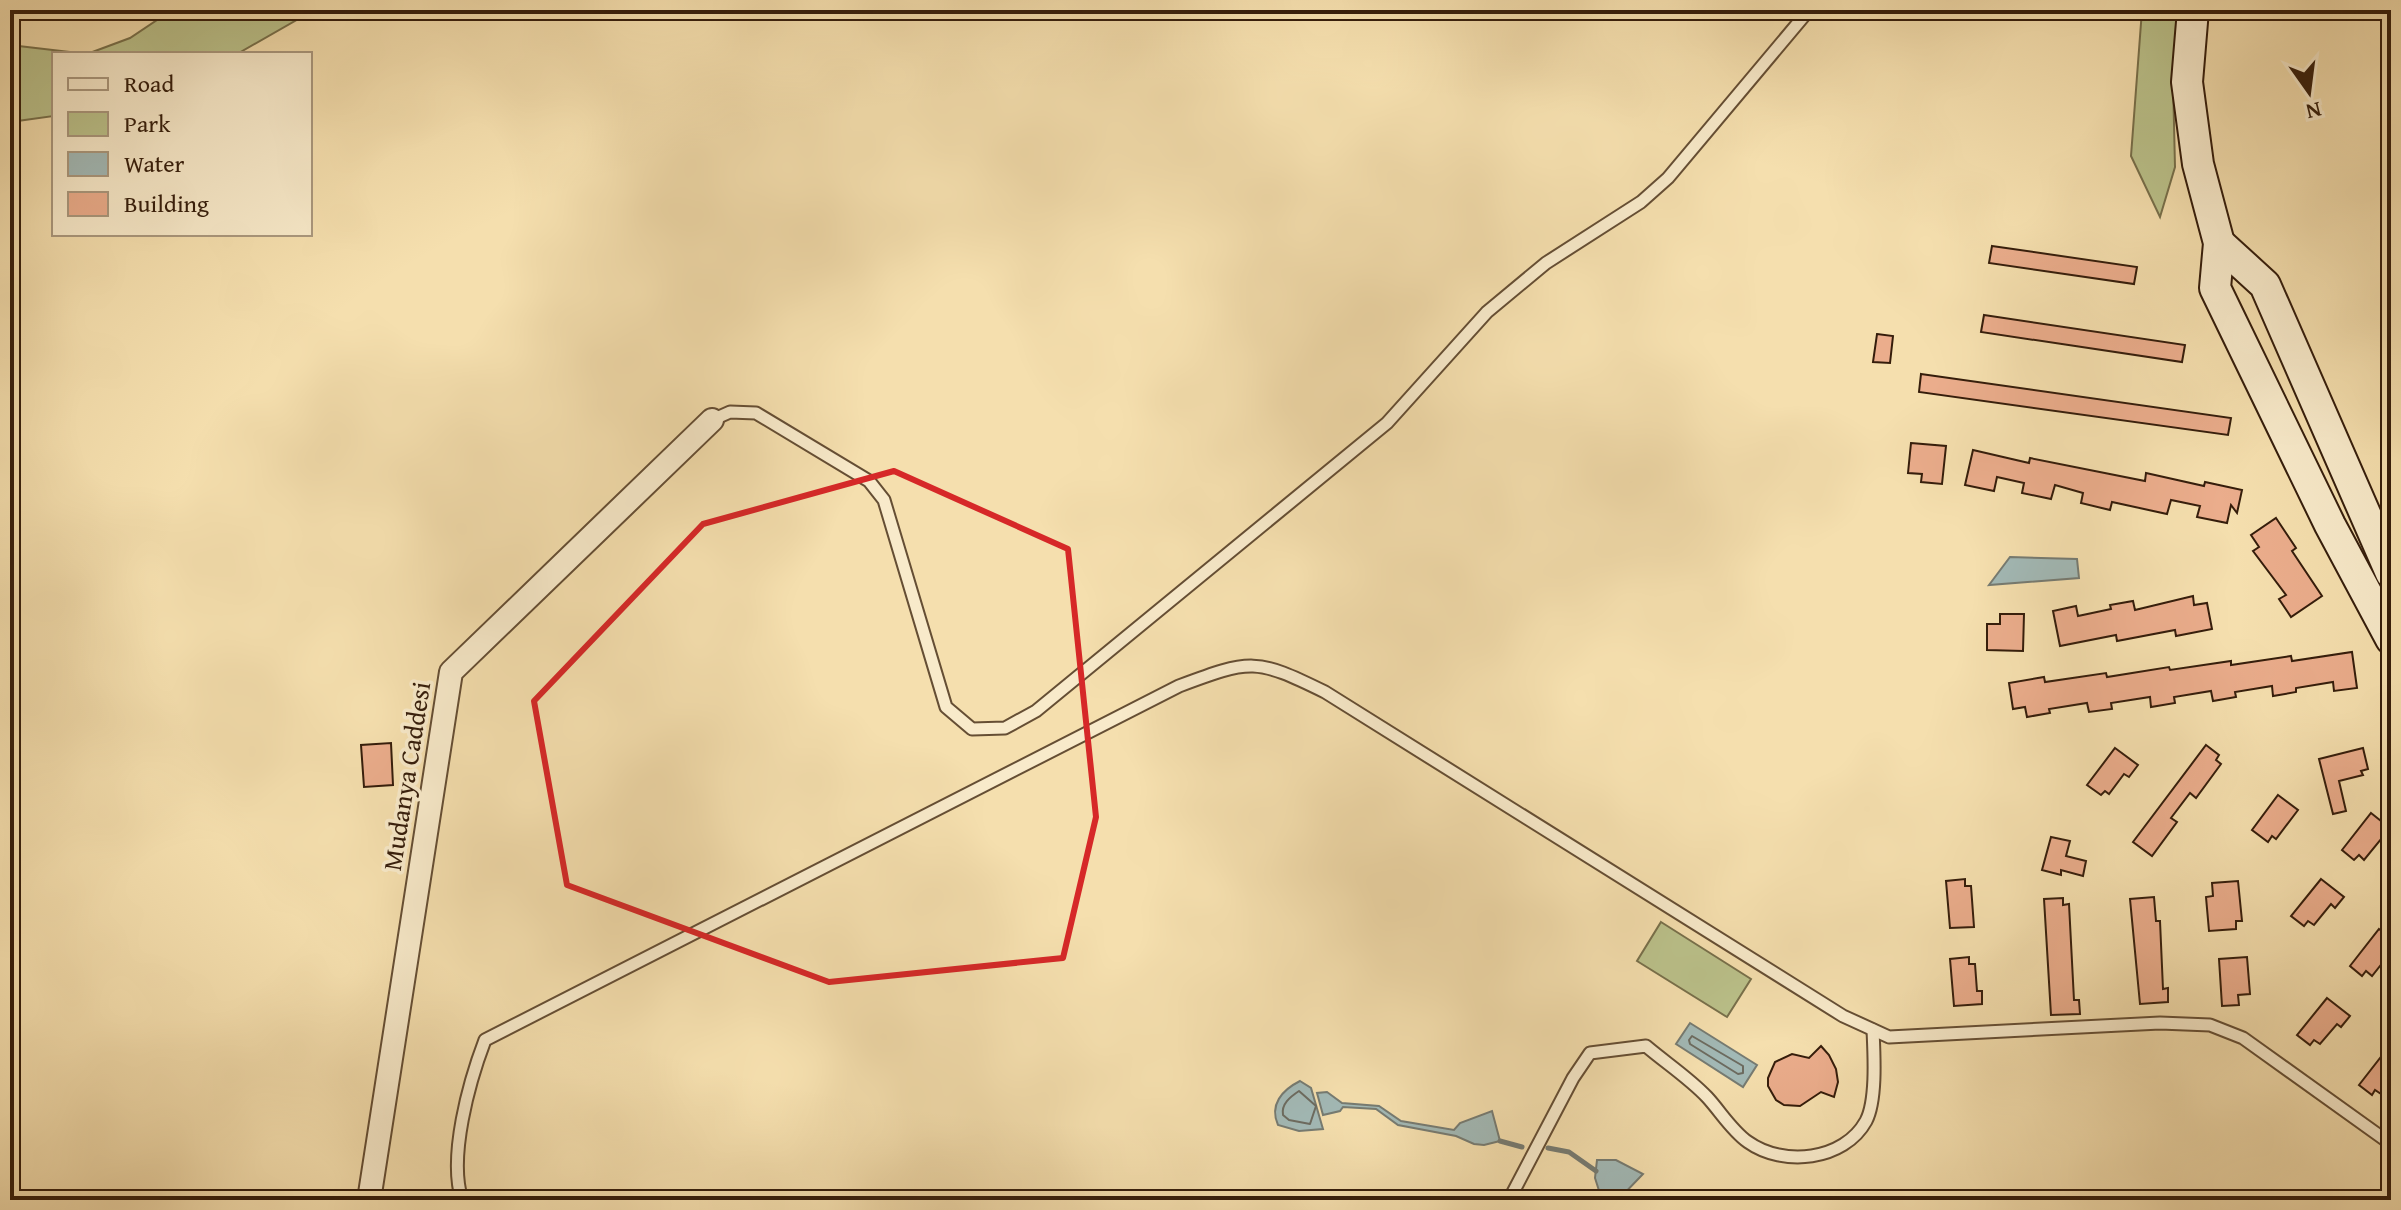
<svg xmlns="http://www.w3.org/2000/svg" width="2401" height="1210" viewBox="0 0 2401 1210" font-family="'Gentium Book Plus',serif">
	<rect width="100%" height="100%" fill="#f5dfae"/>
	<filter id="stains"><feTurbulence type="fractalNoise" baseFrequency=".0025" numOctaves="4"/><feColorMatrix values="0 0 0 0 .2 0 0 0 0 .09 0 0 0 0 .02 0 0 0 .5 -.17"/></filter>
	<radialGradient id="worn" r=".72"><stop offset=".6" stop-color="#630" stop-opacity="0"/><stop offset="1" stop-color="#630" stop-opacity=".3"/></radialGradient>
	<g fill="#bbc28b" stroke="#78704b" stroke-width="2">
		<path d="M172,10H314L237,54H87L130,38Z"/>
		<path d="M2142,10H2178L2173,81L2175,167L2160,217L2131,156Z"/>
		<path d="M10,45L87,54H54V116L10,122Z"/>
		<path d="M1661,922L1751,979L1727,1017L1637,961Z"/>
	</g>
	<g fill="#a2b9b6" stroke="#767b72" stroke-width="2">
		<path d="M2010,557L2077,559L2079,578L1989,585Z"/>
		<path d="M1690,1023L1757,1065L1743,1087L1676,1044Z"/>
		<path d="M1300,1081L1311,1088L1323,1129L1299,1131L1278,1125C1269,1105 1282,1090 1300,1081Z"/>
		<path d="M1327,1092L1342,1103L1379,1106L1401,1121L1454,1130L1460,1123L1492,1111L1500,1141L1484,1145L1474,1144L1456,1136L1398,1125L1376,1109L1343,1107L1340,1111L1323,1115L1317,1093Z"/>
		<path d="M1597,1160H1616L1643,1174L1618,1200H1602L1595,1178Z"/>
	</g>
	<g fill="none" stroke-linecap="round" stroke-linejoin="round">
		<g stroke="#6c6b60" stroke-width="2">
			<path d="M1692,1036L1743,1066V1073L1738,1074L1690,1044L1689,1040Z"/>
			<path d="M1299,1091L1316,1106L1310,1124L1289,1120L1283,1115C1281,1104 1290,1097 1299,1091Z"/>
		</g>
		<g stroke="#767b72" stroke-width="5">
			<path d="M1500,1141L1522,1147"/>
			<path d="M1548,1148L1569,1152L1596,1171"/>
		</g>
	</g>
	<g fill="#ebad8c" stroke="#351d0b" stroke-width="2">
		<path d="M1992,246L2137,267L2134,284L1989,263Z"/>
		<path d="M1984,315L2185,345L2182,362L1981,332Z"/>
		<path d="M1877,334L1893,336L1890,363L1873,362Z"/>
		<path d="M1921,374L2231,418L2228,435L1919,392Z"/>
		<path d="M1911,443L1946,446L1942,484L1921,482L1922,474L1908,473Z"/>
		<path d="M1973,450L2029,463L2030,458L2145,481L2146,473L2204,486L2205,482L2242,490L2237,513L2231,505L2227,523L2197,517L2200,506L2171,500L2167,514L2112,502L2110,510L2081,503L2083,493L2055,485L2051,499L2022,493L2024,483L1997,477L1994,491L1965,485Z"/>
		<path d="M2276,518L2296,548L2292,551L2322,596L2291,617L2279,599L2286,595L2253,551L2259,547L2251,535Z"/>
		<path d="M2193,596L2194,605L2207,603L2212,629L2176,636L2175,630L2117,641L2116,635L2060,646L2053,611L2076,606L2078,616L2111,609L2110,605L2133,601L2135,610Z"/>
		<path d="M2000,614H2024L2023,651L1987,650V624H2000Z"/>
		<path d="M2352,652L2357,688L2334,691L2333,682L2296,688V692L2273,696L2272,686L2235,692L2236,697L2213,701L2211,691L2174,697L2175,703L2151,707L2150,697L2111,703L2112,709L2089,712L2087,703L2049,709L2050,713L2027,717L2025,707L2013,709L2009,683L2044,677L2045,682L2106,673L2107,677L2169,667L2170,670L2231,661V665L2291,656L2292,661Z"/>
		<path d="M391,743L393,785L364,787L361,745Z"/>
		<path d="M2206,745L2219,755L2216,760L2221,764L2196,798L2190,793L2171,818L2177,822L2152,856L2133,842Z"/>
		<path d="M2115,748L2138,765L2129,777L2124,774L2109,794L2105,791L2101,795L2087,785Z"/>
		<path d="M2363,748L2368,769L2361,771L2363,775L2339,781L2346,811L2333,814L2319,759Z"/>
		<path d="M2278,795L2298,810L2276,839L2272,836L2268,842L2252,830Z"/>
		<path d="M2371,813L2391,829V846L2381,839L2364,860L2359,855L2354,860L2342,850Z"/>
		<path d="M2051,837L2070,841L2066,856L2086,861L2083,876L2061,870V875L2042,870Z"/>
		<path d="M1965,879V886H1971L1974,927L1950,928L1946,881Z"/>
		<path d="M2321,879L2344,897L2335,908L2331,904L2314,925L2308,921L2304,926L2291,916Z"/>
		<path d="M2238,881L2242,921H2236V929L2209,931L2206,897L2213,896L2212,883Z"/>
		<path d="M2154,897L2156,921H2160L2163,989L2168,988V1002L2140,1004L2130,899Z"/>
		<path d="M2063,898V905L2069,904L2074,1000H2079L2080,1014L2051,1015L2044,899Z"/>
		<path d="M2379,929L2391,938V952L2372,976L2366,971L2362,976L2350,966Z"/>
		<path d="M1969,957V964H1975L1977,991H1982V1004L1954,1006L1950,959Z"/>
		<path d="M2247,957L2250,994L2238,995L2239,1005L2222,1006L2219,959Z"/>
		<path d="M2327,998L2350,1016L2341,1027L2337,1024L2320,1044L2314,1040L2310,1045L2297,1035Z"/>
		<path d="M2391,1044V1082L2381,1094L2375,1090L2372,1095L2359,1085Z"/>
		<path d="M1821,1046L1829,1055L1836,1069L1838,1082L1834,1097L1821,1092L1800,1106L1784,1105L1776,1100L1768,1086V1078L1775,1062L1792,1054L1809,1058Z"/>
	</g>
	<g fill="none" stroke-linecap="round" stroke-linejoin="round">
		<g stroke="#654e34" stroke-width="15">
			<g id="lane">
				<path d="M712,420L730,412L756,413L869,481L884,500L946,707L972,729L1005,728L1036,711L1387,423L1487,312L1546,263L1641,202L1668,178L1809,10"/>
				<path d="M462,1200C448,1157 469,1082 485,1040L1179,686C1251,659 1256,658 1325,692L1843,1016L1889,1037L2160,1023L2210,1025L2243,1038L2391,1144"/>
				<path d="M1509,1200L1573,1078L1590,1053L1646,1046C1666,1063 1689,1078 1707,1097C1720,1111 1732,1131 1748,1142C1783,1167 1844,1161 1866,1121C1877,1100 1874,1053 1873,1030"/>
			</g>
		</g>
		<g stroke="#654e34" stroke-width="26">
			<path id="street" d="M369,1200L451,672L712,420"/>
		</g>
		<g stroke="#351d0b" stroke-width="34">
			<g id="secondary">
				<path d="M2193,10L2187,82L2198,164L2219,243L2215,288L2330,525L2391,639"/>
				<path d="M2219,243L2265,285L2391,573"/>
			</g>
		</g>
		<use href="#lane" stroke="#f8eaca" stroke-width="11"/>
		<use href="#street" stroke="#f8eaca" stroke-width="22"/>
		<use href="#secondary" stroke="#f8eaca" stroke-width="30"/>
	</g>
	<path fill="none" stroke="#d62828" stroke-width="6" stroke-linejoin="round" d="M894,471L1068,549L1096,817L1063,958L829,982L567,885L534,701L703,524Z"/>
	<g text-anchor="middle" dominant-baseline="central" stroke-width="7" stroke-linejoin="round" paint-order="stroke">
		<g font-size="26" fill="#351d0b" stroke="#f8eaca">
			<text transform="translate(406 776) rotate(-81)">Mudanya Caddesi</text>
		</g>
	</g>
	<rect width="2401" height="1210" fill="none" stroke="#f5dfae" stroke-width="40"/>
	<rect x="12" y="12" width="2377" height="1186" fill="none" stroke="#351d0b" stroke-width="4"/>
	<rect x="20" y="20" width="2361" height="1170" fill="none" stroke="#351d0b" stroke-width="2"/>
	<rect x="52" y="52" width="260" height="184" fill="#f8eaca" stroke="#aa987e" stroke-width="2"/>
	<rect x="68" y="78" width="40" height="12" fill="#f8eaca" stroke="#aa987e" stroke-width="2"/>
	<text x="124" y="92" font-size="24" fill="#351d0b">Road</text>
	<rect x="68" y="112" width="40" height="24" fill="#bbc28b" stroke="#aa987e" stroke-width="2"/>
	<text x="124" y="132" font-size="24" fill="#351d0b">Park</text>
	<rect x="68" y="152" width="40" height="24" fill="#a2b9b6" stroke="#aa987e" stroke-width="2"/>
	<text x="124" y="172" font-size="24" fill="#351d0b">Water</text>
	<rect x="68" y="192" width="40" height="24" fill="#ebad8c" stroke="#aa987e" stroke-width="2"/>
	<text x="124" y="212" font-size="24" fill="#351d0b">Building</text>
	<g transform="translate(2309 92) rotate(166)" stroke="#f8eaca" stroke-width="6" paint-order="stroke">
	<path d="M0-6L14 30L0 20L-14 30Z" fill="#351d0b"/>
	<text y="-12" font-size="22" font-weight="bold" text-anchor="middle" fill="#351d0b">N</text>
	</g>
	<rect width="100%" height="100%" filter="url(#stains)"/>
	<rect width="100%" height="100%" fill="url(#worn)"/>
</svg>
